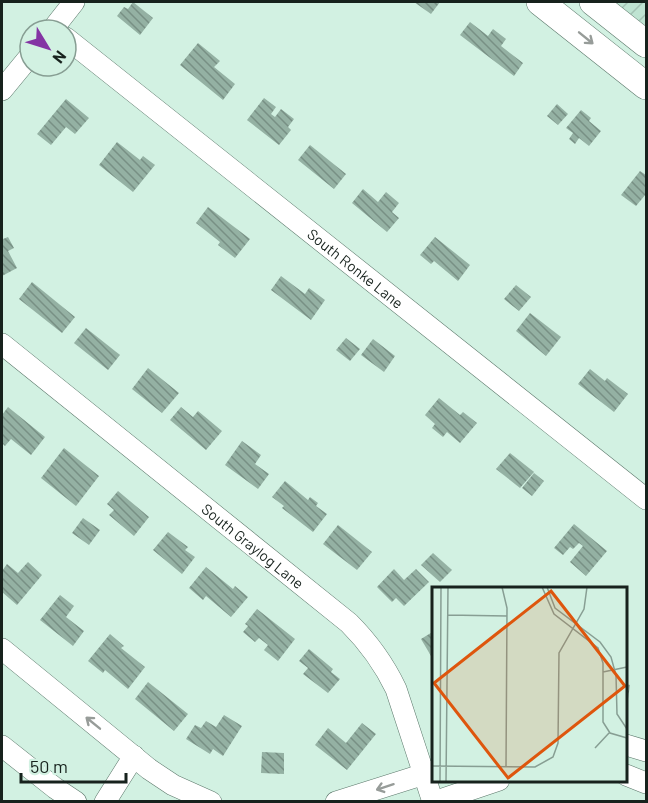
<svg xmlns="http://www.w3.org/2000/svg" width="648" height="803" viewBox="0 0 648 803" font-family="Barlow,sans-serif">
	<defs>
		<pattern id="industrial-furrows" width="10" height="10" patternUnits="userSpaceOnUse" patternTransform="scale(1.5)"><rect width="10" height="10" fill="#bfe4d2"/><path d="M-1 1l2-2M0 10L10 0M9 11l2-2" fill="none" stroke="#a3c3b4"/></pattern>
		<pattern id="building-back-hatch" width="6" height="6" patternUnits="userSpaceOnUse" patternTransform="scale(1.5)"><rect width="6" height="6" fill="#94b1a3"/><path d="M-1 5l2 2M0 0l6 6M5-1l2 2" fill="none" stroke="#789084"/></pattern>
	</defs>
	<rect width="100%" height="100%" fill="#d2f1e2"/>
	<path fill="url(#industrial-furrows)" d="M593,2H646V44Z"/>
	<g fill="url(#building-back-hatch)">
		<path d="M133,2L153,18L140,35L117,16L124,7L128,9Z"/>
		<path d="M414,2H440L431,14Z"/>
		<path d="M470,22L488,36L493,29L506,39L501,46L523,63L514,76L460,35Z"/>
		<path d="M198,43L220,61L214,67L235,84L223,100L180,65Z"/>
		<path d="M264,98L276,107L271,114L275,117L281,109L294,119L288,127L291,130L279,145L247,120Z"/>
		<path d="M66,99L89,118L75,134L66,127L51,145L37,134Z"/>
		<path d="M557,104L568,114L558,125L547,116Z"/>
		<path d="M581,110L591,118L589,121L601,131L589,146L579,138L575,144L569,139L573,133L566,128Z"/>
		<path d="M117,142L140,160L143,156L155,165L133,192L99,165Z"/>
		<path d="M310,145L346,174L334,189L298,160Z"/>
		<path d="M640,171L646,175V194L636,206L621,195Z"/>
		<path d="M363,189L378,202L386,192L399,203L392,212L399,218L387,232L352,203Z"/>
		<path d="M208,207L250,239L235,258L218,245L220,242L196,223Z"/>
		<path d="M2,235L3,239L8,237L14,248L8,251L17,268L2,276Z"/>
		<path d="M435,237L470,265L458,281L434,261L431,264L420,255Z"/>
		<path d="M281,276L305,294L309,288L325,300L311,320L271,290Z"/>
		<path d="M32,282L75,317L62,333L19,299Z"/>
		<path d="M516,285L531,297L519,311L504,299Z"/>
		<path d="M530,313L561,337L546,356L516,331Z"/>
		<path d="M86,328L120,355L108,370L74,343Z"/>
		<path d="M346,338L360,349L350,361L336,350Z"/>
		<path d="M373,339L395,356L384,372L361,355Z"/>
		<path d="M148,368L179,393L162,413L132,389Z"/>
		<path d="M590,369L605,381L607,378L628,394L614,412L578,384Z"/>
		<path d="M439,398L460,415L463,412L477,423L460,443L447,432L443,437L432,428L435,424L425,415Z"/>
		<path d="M8,407L45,437L31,455L11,439L5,446L2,443V415Z"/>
		<path d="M181,407L193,417L198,411L222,431L206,450L170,420Z"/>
		<path d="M242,441L261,455L255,464L269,474L258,489L225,465Z"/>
		<path d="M64,448L99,476L76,506L41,478Z"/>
		<path d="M510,453L534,472L520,488L496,469Z"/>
		<path d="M534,473L544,481L532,496L522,488Z"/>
		<path d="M285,481L308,500L310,497L318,503L316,506L327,514L313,532L282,508L284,506L272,497Z"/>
		<path d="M118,491L149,517L134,536L109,515L114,510L107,504Z"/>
		<path d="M83,518L100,530L89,545L72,533Z"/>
		<path d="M574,524L607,551L586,576L570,562L583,546L579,543L573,549L570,547L563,555L554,548Z"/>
		<path d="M338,525L372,552L357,570L323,544Z"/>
		<path d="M168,532L188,547L185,550L195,557L182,574L153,550Z"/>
		<path d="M433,553L452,570L440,582L421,565Z"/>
		<path d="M28,562L42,575L17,605L2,592V571L7,564L18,573Z"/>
		<path d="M206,567L233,589L235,586L248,597L231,617L206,596L203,600L189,588Z"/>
		<path d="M394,569L404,580L416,569L429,582L404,606L396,598L392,602L377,587Z"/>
		<path d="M60,595L74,606L66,617L84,631L73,646L40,620Z"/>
		<path d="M257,609L295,639L278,661L264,650L268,645L259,638L255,642L243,632L248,626L245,624Z"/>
		<path d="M434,631V661L421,639Z"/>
		<path d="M110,634L124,646L121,648L145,667L128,689L105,670L103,673L88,661Z"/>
		<path d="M309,649L333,669L331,672L340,679L328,693L303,674L308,668L299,661Z"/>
		<path d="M148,682L188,714L174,731L135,699Z"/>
		<path d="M626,684L630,685L627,706H626Z"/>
		<path d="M224,715L242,726L223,756L213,749L210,754L186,739L195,725L201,728L206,721L216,727Z"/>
		<path d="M362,723L376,734L347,770L315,745L328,728L346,743Z"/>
		<path d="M262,752L284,753V774L261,773Z"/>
	</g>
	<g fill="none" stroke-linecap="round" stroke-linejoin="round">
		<g stroke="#5b776a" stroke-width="22">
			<g id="minor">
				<path d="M52,30L74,2"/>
				<path id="s1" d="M66,38L646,499"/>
				<path d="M2,90L30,56"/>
				<path id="s2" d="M2,344L349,623C368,642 384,664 396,689L433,802"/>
				<path d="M2,649L149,769L173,785L211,802"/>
				<path d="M626,745L646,751"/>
				<path d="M2,746L55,788L76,802"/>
				<path d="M626,775L646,783"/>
				<path d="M105,802L134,756"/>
				<path d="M336,802L434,771"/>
				<path d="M434,802L499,780"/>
			</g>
		</g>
		<g stroke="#5b776a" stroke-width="28">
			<g id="major">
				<path d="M540,2L646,86"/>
				<path d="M593,2L646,44"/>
			</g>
		</g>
		<use href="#minor" stroke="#fff" stroke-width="21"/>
		<use href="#major" stroke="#fff" stroke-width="27"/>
	</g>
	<defs><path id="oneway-shaft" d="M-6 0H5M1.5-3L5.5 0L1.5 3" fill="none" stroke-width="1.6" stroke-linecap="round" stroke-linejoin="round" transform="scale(1.5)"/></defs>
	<g stroke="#979c99">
		<use href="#oneway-shaft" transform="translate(586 38) rotate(39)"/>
		<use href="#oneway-shaft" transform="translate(93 723) rotate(-141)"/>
		<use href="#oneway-shaft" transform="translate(385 787) rotate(162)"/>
	</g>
	<g text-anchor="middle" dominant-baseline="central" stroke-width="4.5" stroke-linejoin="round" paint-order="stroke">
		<g font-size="15" fill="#17221d" stroke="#d2f1e2">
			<text stroke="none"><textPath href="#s1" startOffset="370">South Ronke Lane</textPath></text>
			<text stroke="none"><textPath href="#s2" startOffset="322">South Graylog Lane</textPath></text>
		</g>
	</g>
	<g transform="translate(432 587)">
		<rect width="195" height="195" fill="#d2f1e2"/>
		<path fill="none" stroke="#879e93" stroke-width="1.5" d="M70,0L75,21L74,180M110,0L122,27L166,61L171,76V135L178,146L195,151M115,0L123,21L168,55L179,70L184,88L185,127L195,142M15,28L75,29M171,85L195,80M163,161L177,146M0,179L103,180L121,170L126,156L127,66L152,22L155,0M8,195L9,0M14,195L16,0"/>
		<path fill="#de560d" fill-opacity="0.15" stroke="#de560d" stroke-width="3" d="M119,4L193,99L76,191L2,96Z"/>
		<rect width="195" height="195" fill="none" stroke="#17221d" stroke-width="3"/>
	</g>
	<rect width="648" height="803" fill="none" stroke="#17221d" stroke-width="6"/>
	<g transform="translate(48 48) rotate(128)"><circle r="28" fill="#d2f1e2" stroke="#879e93" stroke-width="1.5"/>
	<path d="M0-4.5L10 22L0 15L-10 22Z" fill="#8434a4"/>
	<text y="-9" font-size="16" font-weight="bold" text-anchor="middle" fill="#17221d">N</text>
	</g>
	<path d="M21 773v9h105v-9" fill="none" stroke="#17221d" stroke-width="3"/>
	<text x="30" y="773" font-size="18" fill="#17221d" stroke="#d2f1e2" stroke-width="4.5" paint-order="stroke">50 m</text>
</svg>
